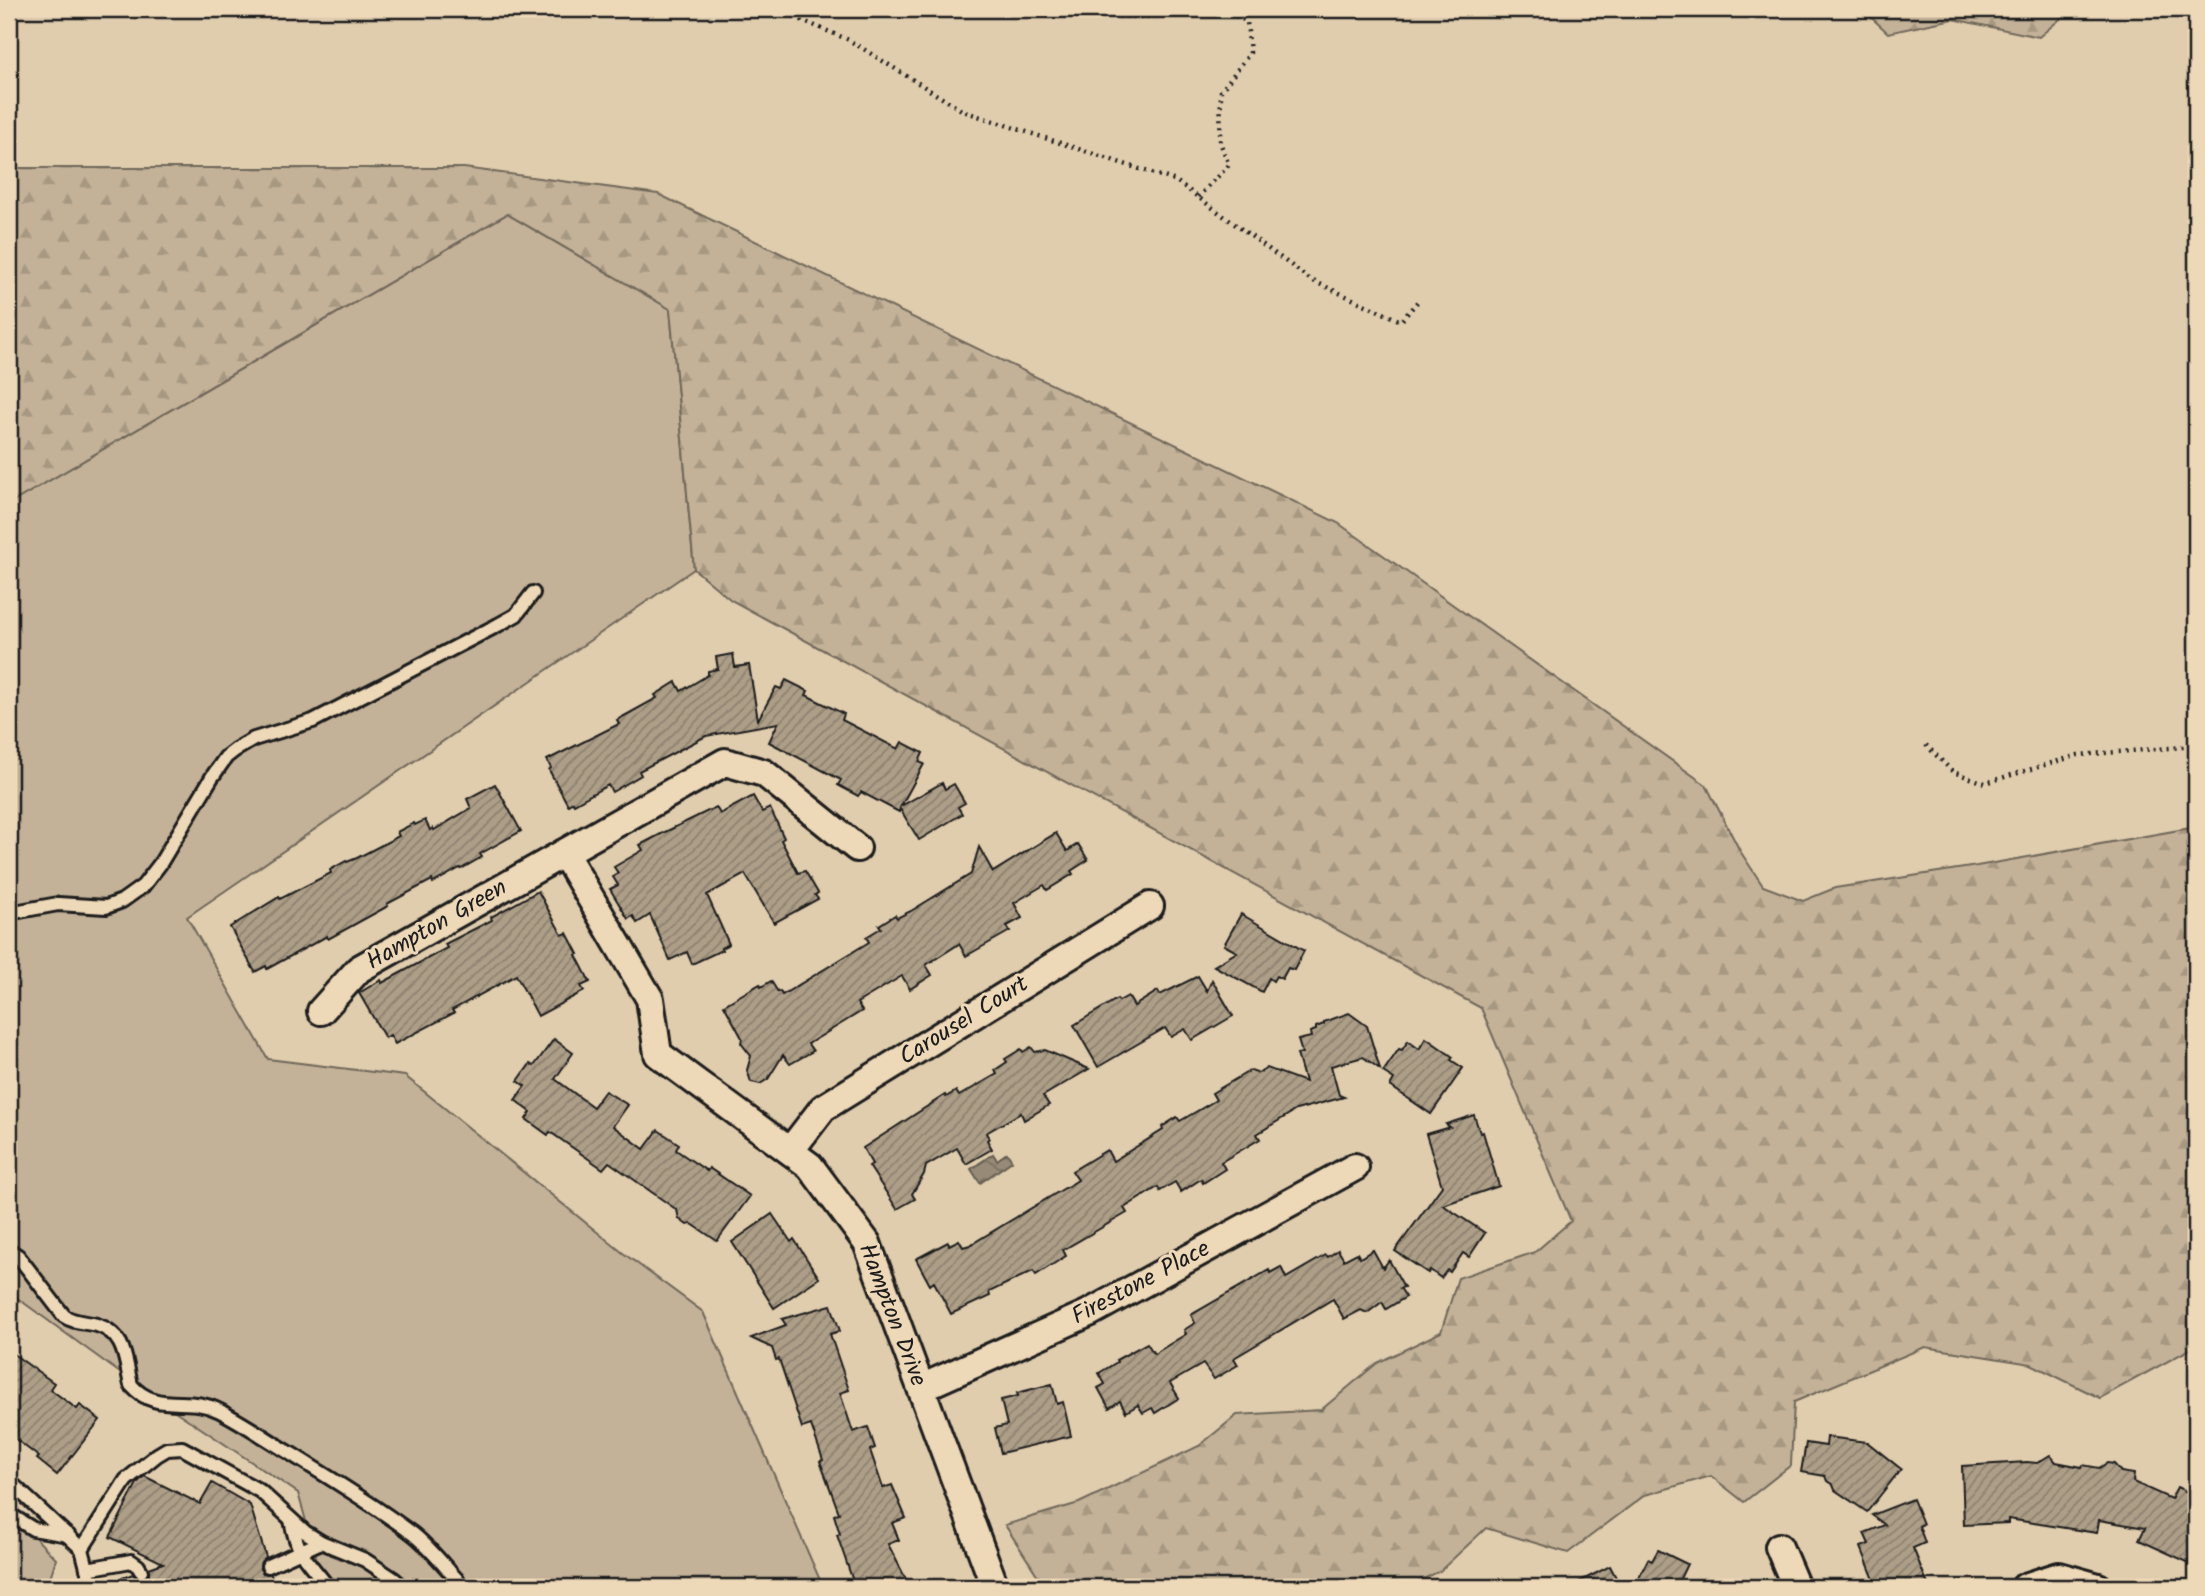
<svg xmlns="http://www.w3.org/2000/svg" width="2205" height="1596" viewBox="0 0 2205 1596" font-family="Kalam,sans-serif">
	<defs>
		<pattern id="forest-firs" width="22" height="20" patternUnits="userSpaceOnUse" patternTransform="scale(1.75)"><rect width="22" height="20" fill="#c3b298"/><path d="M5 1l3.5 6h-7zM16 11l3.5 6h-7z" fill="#a79882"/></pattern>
		<pattern id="water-waves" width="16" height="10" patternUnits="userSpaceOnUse" patternTransform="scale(1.75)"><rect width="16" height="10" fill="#978b77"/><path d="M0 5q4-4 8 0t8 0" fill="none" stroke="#7a7161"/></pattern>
		<pattern id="building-hatch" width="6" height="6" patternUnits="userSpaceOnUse" patternTransform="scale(1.75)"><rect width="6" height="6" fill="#ad9e87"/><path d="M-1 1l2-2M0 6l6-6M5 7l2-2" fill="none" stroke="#8c806e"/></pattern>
	</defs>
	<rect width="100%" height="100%" fill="#e0cdae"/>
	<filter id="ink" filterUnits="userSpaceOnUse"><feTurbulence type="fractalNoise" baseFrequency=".0143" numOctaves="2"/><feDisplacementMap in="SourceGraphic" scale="14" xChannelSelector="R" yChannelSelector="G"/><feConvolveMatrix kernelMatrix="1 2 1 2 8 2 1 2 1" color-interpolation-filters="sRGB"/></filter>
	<g filter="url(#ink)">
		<g fill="#c3b298" stroke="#70675a" stroke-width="2">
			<path d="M507,214L670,309L694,569L187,917L268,1059L405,1076L623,1253L703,1312L823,1587H319L316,1556L298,1493L142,1389L9,1292V504Z"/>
			<path d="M9,1519L27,1529L56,1559L47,1587H9Z"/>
		</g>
		<g fill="url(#forest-firs)" stroke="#70675a" stroke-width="2">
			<path d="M1862,9H2072L2039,37L1953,19L1888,33Z"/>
			<path d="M9,168H464L658,194L1338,523L1706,785L1740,851L1763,886L1803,901L1835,888L1977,866L2196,827V1346L2100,1398L2031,1364L1925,1347L1794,1402L1791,1465L1744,1502L1711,1476L1645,1495L1568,1553L1486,1528L1440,1571L1407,1587H1045L1005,1525L1079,1503L1199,1446L1237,1415L1321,1410L1377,1363L1441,1332L1458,1278L1535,1252L1571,1221L1481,1008L731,600L694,569L670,309L507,214L9,504Z"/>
		</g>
		<path fill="url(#water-waves)" stroke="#665f53" stroke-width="2" d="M1007,1153L1012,1161L980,1183L971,1169L993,1154L997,1160Z"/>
		<g fill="url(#building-hatch)" stroke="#1c1c1c" stroke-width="2">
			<path d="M733,654L735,667L749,665L758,720L776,687L781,689L786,680L808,691L806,695L844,714L842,720L898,749L902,742L923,753L919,762L924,764L901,806L942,783L945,789L954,784L965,803L958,807L962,814L919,840L900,809L899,812L861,792L858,796L838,785L841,780L769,742L778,723L706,736L639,771L641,775L612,792L608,785L574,804L573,802L568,805L549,770L551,768L547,760L619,724L617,720L657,698L655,695L676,682L681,691L708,675V671L718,669L716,657Z"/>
			<path d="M495,784L521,831L480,854L482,857L461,869L460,868L433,883L432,880L387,904L388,906L328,939L327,936L267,969L266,966L255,972L230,927L279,897L280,899L331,873L330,870L346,861L347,862L357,858L399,836L397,832L414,823L415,825L425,820L430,830L433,828L434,830L471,808L467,799Z"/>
			<path d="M753,796L762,812L770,808L784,838L781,840L798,873L805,871L818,893L815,895L818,899L774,923L745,874L707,895L729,944L721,948L722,950L692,964L687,952L670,960L650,915L637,923L633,916L628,919L610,889L618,885L613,877L618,873L614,867L643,850L640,845L663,833L716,807L720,814Z"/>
			<path d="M1056,833L1067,851L1078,844L1088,860L1071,871L1073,874L1047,890L1044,885L1014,903L1022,918L1007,926L1010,931L966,956L959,944L926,965L932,975L910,989L902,976L857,1003L862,1011L808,1044L813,1051L790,1064L783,1055L768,1079L760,1084L751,1082L747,1070L751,1056L741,1043L742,1038L724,1005L760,984L761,987L771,981L778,992L780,991L782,995L869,942L866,937L881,928L879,925L895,915L897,918L911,911L971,874L979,847L993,872Z"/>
			<path d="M538,891L562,935L567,933L578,954L576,955L590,982L581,986L584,991L538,1016L516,975L452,1010L454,1013L395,1044L390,1035L385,1038L359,993L381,980L382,983L447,948L445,944L492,920L491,917Z"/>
			<path d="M1241,914L1304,951L1294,970L1288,968L1282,979L1276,976L1273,981L1269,978L1262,992L1214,966L1237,952L1224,945Z"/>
			<path d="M1198,976L1207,991L1212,980L1233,1016L1192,1040L1185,1029L1171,1037L1165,1028L1098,1067L1074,1025L1117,999L1119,1001L1128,996L1134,1006L1158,991L1160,995Z"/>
			<path d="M1349,1013L1367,1026L1380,1069L1363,1057L1331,1066L1339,1095L1344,1097L1296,1110L1257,1134L1260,1139L1221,1162L1225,1169L1203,1183L1201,1179L1181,1192L1175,1182L1160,1191L1158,1187L1124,1208L1127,1213L1063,1250L1066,1256L1036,1275L1033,1271L989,1292L990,1296L951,1314L934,1282L930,1285L916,1259L948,1242L949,1245L959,1240L963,1247L970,1245L1078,1180L1072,1171L1107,1150L1113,1161L1163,1130L1162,1127L1177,1117L1180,1121L1216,1100L1212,1093L1251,1070L1259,1073L1267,1068L1305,1082L1297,1054L1302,1053L1298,1040L1311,1037L1310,1032L1316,1030V1027L1324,1024V1022Z"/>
			<path d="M1426,1038L1453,1057L1451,1060L1463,1068L1431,1114L1390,1086L1394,1079L1383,1072L1399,1049L1402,1050L1408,1041L1419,1049Z"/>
			<path d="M554,1039L573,1053L555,1079L593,1107L605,1091L628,1105L613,1126L644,1149L658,1130L679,1144L676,1150L707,1171L709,1168L750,1196L717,1241L692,1224L687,1225L679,1219L677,1210L609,1162L603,1169L550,1132L548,1135L526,1119L531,1112L515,1100L525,1086L518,1081L530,1064L534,1066Z"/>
			<path d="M1031,1047L1035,1052L1045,1050L1089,1069L1043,1096L1049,1105L1024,1120L1021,1113L986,1133L989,1138L987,1140L992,1149L966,1164L957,1148L926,1166L924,1174L912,1194L915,1199L897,1209L869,1166L872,1164L863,1148L945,1095L946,1097L956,1091L959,1096L997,1074L995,1070L1007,1062L1005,1059L1021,1049L1023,1052Z"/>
			<path d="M1474,1115L1480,1133L1483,1132L1499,1186L1443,1205L1485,1233L1469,1257L1463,1253L1450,1272L1447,1270L1441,1278L1430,1270L1428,1273L1395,1251L1442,1186L1426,1134L1450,1127L1446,1124Z"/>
			<path d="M772,1214L791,1242L794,1239L819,1278L774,1308L732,1242Z"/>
			<path d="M1338,1250L1344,1260L1357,1253L1360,1258L1373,1250L1383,1268L1389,1260L1404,1287L1400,1288L1406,1297L1386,1309L1382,1302L1367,1313L1361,1310L1344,1319L1333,1299L1234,1358L1238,1365L1214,1379L1203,1364L1170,1383L1179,1398L1155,1413L1152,1408L1143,1413L1138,1405L1126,1412L1120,1401L1109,1408L1098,1388L1105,1384L1099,1373L1117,1362L1116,1360L1147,1343L1154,1354L1186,1334L1184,1330L1195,1323L1191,1315L1269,1270L1270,1273L1281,1267L1286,1278L1326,1255L1328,1257Z"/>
			<path d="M831,1305L840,1331L830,1334L849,1390L840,1393L853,1432L868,1427L875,1448L870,1450L883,1488L892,1485L906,1518L892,1523L899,1540L888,1544L910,1587H855L837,1535L840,1534L834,1515L839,1513L820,1461L823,1460L811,1425L802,1428L779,1359L776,1360L772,1348L751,1338L786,1325L782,1319Z"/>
			<path d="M9,1351L54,1383L50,1389L77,1409L80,1405L100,1420L57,1475L37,1459L39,1457L9,1434Z"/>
			<path d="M1052,1384L1057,1404L1063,1402L1071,1436L1001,1453L995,1428L1007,1425L1001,1400L1018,1396L1017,1393Z"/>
			<path d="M1827,1437L1867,1442L1901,1469L1867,1512L1835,1490L1833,1485L1827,1481L1825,1476L1801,1472L1806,1443L1826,1446Z"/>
			<path d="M2050,1455L2056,1462L2082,1467L2083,1465L2099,1468L2107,1463L2114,1464L2121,1472L2134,1474L2133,1482L2171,1499L2177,1487L2196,1496V1566L2139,1540L2145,1528L2099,1520L2097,1533L2008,1519V1523L1964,1525L1962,1466L2027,1462L2037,1463Z"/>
			<path d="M144,1476L200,1504L212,1483L250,1505L266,1557L261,1562L260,1569L263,1573L271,1574L275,1587H104V1585L133,1574L137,1579H145L149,1575V1568L163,1563L110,1537L137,1483Z"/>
			<path d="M1913,1499L1923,1524L1919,1526L1925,1543L1913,1548L1929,1587H1877L1861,1547L1869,1544L1864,1533L1885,1525L1872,1515Z"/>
			<path d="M1658,1550L1687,1564L1676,1587H1634L1648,1559L1652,1561Z"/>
			<path d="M1610,1566L1621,1587H1569Z"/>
		</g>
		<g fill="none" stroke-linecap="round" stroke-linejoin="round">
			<g stroke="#1c1c1c" stroke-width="18">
				<g id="service">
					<path d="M9,913L58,904L106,907L122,901L143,886L160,864L212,777L226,757L235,750L254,739L313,721L498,625L516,615L533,593"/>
					<path d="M9,1250L18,1256L64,1316C74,1323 85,1322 97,1325C126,1334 125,1360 131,1385C157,1415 188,1394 220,1411C245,1424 268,1440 293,1455C333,1480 375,1505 413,1534C432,1549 447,1570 464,1587"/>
					<path d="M9,1481L82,1549L92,1587"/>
					<path d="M9,1514L33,1529L68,1535"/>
					<path d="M291,1520C298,1557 307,1559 328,1587"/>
					<path d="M82,1549L126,1480L157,1455L167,1449L182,1448L260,1491L305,1532L321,1542L365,1560L394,1579L403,1587"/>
					<path d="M268,1566L321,1542"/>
					<path d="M87,1569L131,1561L138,1566L141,1571"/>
				</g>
			</g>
			<g stroke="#1c1c1c" stroke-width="32">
				<g id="minor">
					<path d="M564,853L650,999L658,1054L810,1166L867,1243L995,1587"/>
					<path d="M321,1011L359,969L725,762L764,773L857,848"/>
					<path d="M790,1151L823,1108L1150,906"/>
					<path d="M921,1388L1089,1313L1355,1167"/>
					<path d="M1779,1547L1796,1587"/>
					<path d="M2025,1587L2059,1576L2098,1587"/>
				</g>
			</g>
			<g stroke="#1c1c1c" stroke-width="4.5" stroke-dasharray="2 5" stroke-linecap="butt">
				<path d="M775,9L849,40L963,111L1176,181L1311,280L1401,321L1418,301"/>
				<path d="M1035,9C1091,14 1150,23 1206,9"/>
				<path d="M1198,197L1229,165L1220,142L1221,91L1250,53L1247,22L1226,9"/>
				<path d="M1926,745L1953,772L1985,783L2078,755L2196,746"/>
			</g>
			<use href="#service" stroke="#edd8b7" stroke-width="12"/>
			<use href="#minor" stroke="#edd8b7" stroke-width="26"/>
		</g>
	</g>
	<g text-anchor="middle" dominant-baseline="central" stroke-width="6" stroke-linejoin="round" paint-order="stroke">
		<g font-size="24" fill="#1c1c1c" stroke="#edd8b7">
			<text transform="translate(437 925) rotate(-30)">Hampton Green</text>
			<text transform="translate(964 1021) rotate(-32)">Carousel Court</text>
			<text transform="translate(1141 1283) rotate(-28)">Firestone Place</text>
			<text transform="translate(892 1315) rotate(69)">Hampton Drive</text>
		</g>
	</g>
	<rect width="2205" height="1596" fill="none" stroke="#edd8b7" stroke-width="35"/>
	<rect x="18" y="18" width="2170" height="1561" fill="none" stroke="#1c1c1c" stroke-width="2.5" filter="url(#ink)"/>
</svg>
